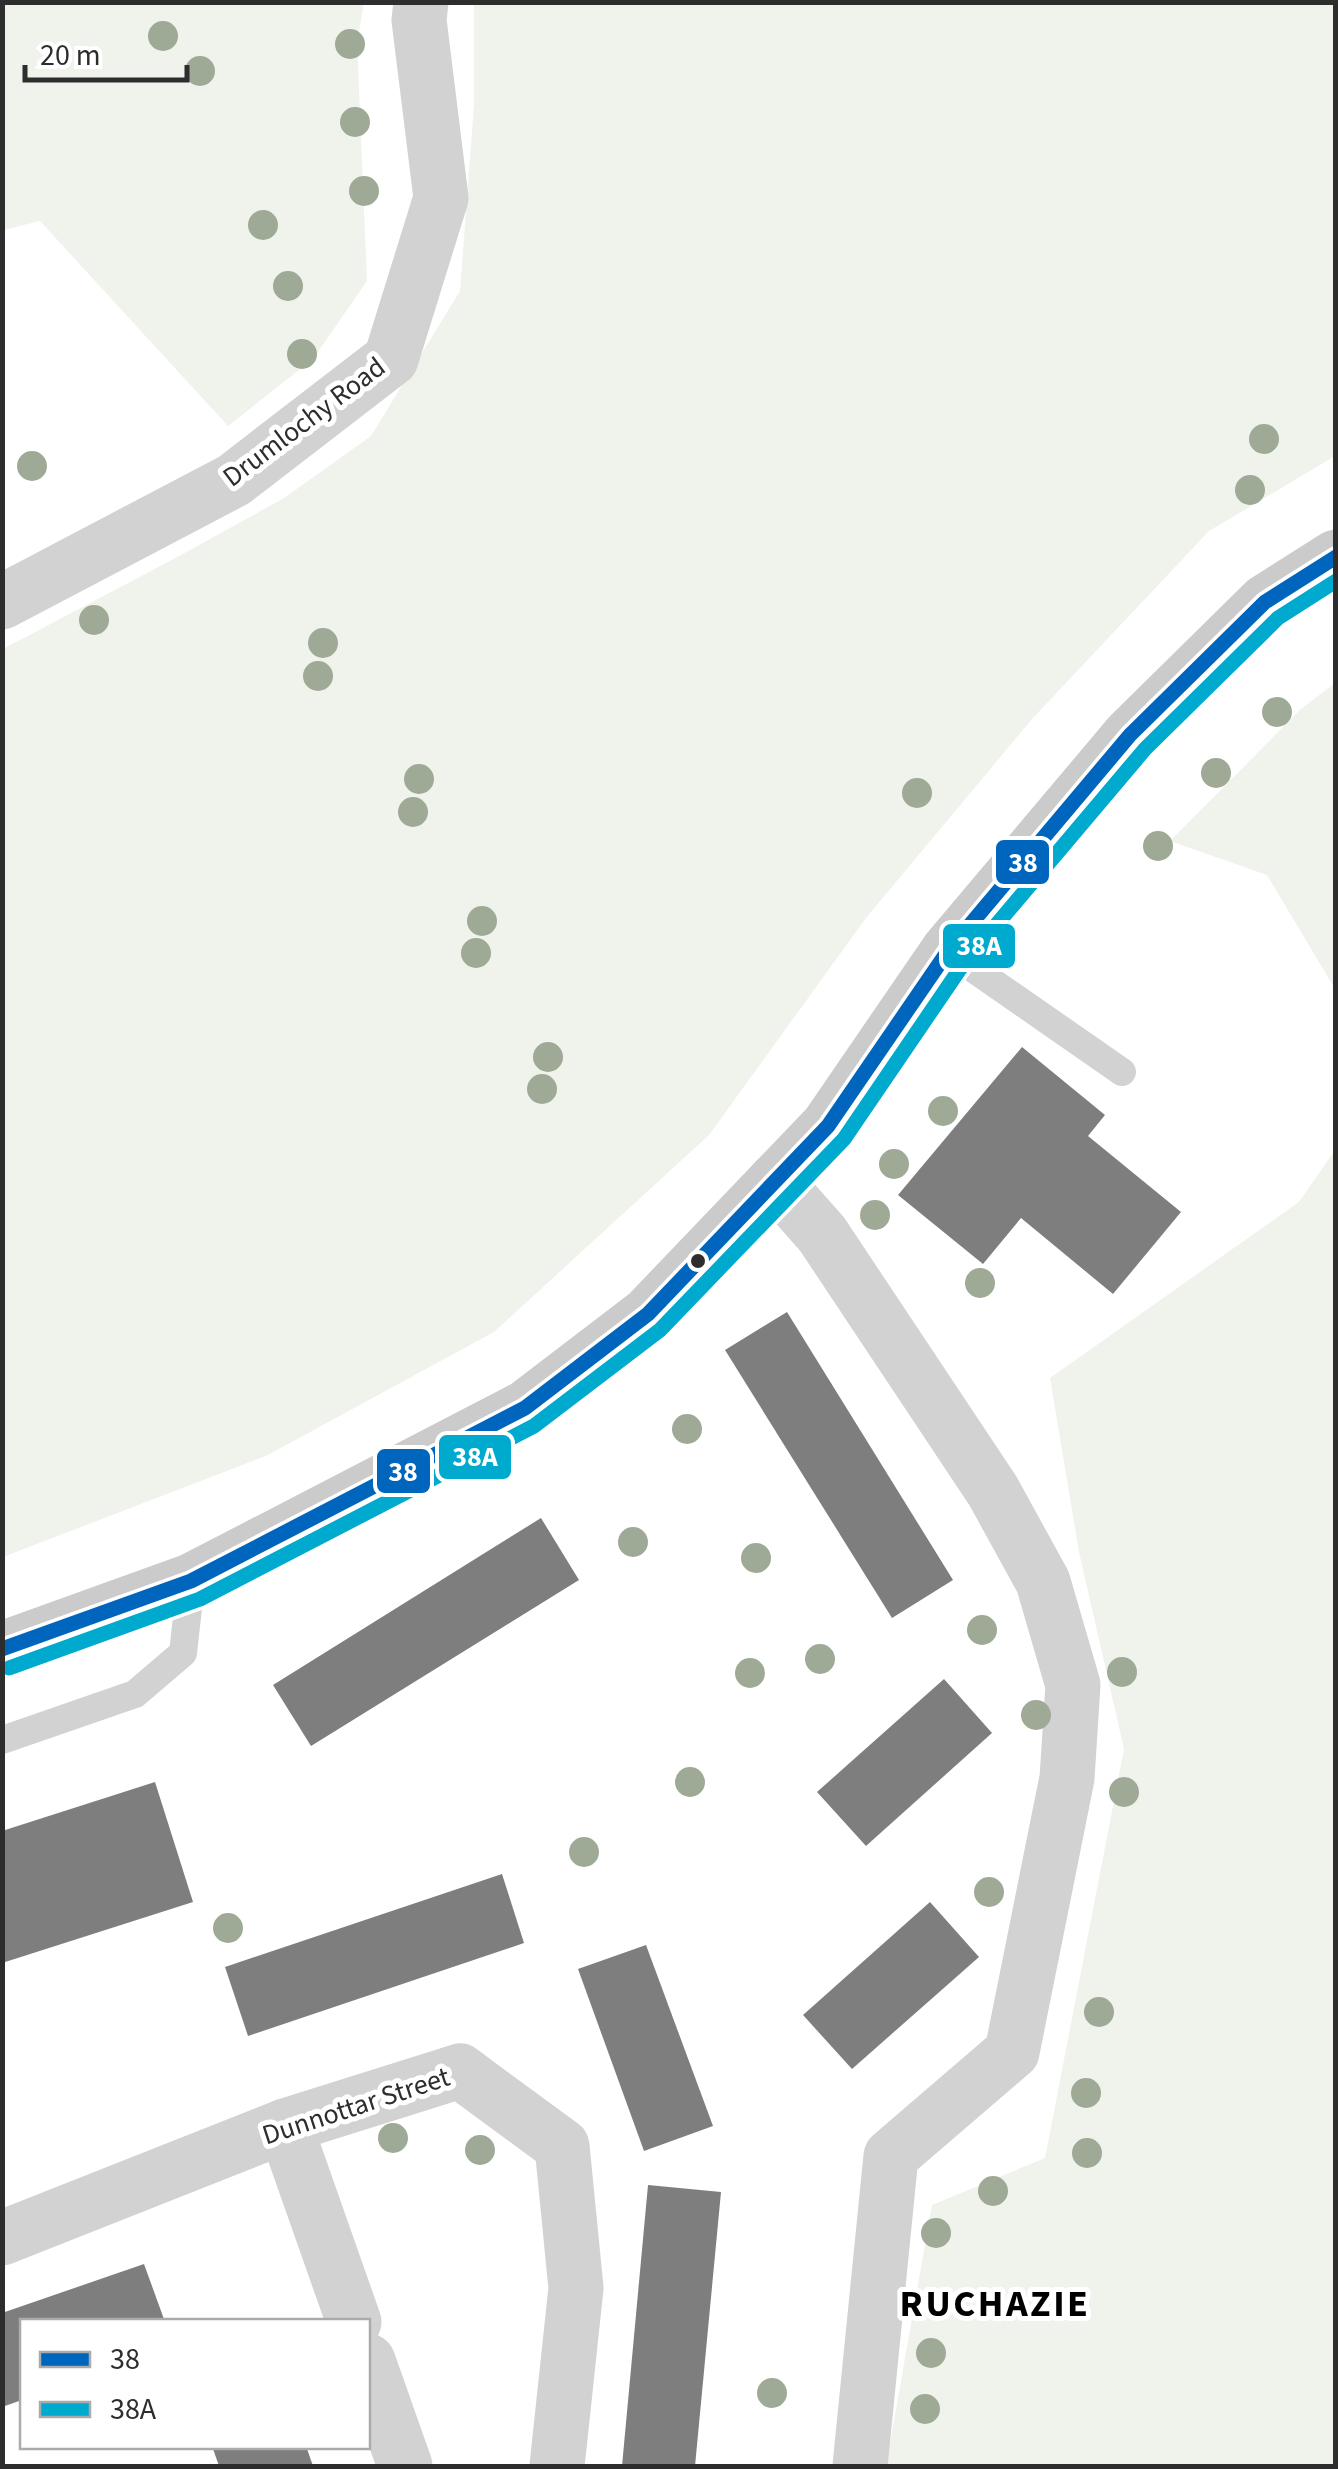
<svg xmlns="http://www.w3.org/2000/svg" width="1338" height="2469" viewBox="0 0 1338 2469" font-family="'Source Sans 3',sans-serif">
	<rect width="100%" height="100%" fill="#fff"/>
	<g fill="#eff3ec">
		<path d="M2,3H364L357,42L367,281L313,359L228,426L40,221L3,230Z"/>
		<path d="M474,3H1335V456L1209,531L1032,719L866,918L709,1135L494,1332L266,1456L3,1557V649L183,554L284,498L371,436L460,291L474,105Z"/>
		<path d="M1335,683V989L1267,875L1170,841L1301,709Z"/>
		<path d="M1335,1150V2466H886L932,2205L1045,2158L1124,1749L1079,1552L1050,1378L1299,1202Z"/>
	</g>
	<g fill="#7e7e7e">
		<path d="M1022,1047L1105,1115L1088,1136L1181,1212L1113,1294L1021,1218L983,1264L898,1195Z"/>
		<path d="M787,1312L953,1580L892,1618L725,1350Z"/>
		<path d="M541,1518L579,1580L311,1746L273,1685Z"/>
		<path d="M944,1679L992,1733L866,1846L817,1792Z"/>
		<path d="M155,1782L193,1902L2,1963V1831Z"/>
		<path d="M502,1874L524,1943L248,2036L225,1967Z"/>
		<path d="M930,1902L979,1957L852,2069L803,2015Z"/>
		<path d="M646,1945L713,2126L644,2151L578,1969Z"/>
		<path d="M648,2185L721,2192L695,2466H622Z"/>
		<path d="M144,2264L165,2322H22V2400L2,2407V2313Z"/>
		<path d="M212,2446H306L313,2466H219Z"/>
	</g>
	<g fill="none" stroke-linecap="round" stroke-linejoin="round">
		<g stroke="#d2d2d2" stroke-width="28">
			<path d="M948,951L1122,1072"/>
			<path d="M2,1740L135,1694L183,1653L191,1581"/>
		</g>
		<g stroke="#d2d2d2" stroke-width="55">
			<path d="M2,602L234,480L391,359L441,198L419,20L421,2"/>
			<path d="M775,1181L822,1234L993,1491L1043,1582L1073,1685L1067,1778L1012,2052L891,2156L860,2466"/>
			<path d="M285,2126L354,2322"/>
			<path d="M2,2238L285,2126L460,2071L562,2146L576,2288L557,2466"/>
			<path d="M368,2361L405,2466"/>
		</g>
		<path stroke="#cbcbcb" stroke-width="55" d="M2,1649L191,1581L525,1408L648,1314L828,1126L948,951L1130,735L1265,602L1336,557"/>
		<g stroke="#fff" stroke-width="22">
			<path id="bus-1" d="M2,1649L191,1581L525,1408L648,1314L828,1126L948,951L1130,735L1265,602L1336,557"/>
		</g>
		<g stroke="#fff" stroke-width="22">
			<path id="bus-2" d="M9,1668L200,1599L534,1426L660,1330L844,1139L964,963L1145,749L1278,618L1336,581"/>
		</g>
		<use href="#bus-1" stroke="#0065bd" stroke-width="15"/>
		<use href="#bus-2" stroke="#00a9ce" stroke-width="15"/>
	</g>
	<g fill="#9ea996">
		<circle cx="163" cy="36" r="15"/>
		<circle cx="350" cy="44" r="15"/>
		<circle cx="200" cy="71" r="15"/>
		<circle cx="355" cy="122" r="15"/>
		<circle cx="364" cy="191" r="15"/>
		<circle cx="263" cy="225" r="15"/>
		<circle cx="288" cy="286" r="15"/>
		<circle cx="302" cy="354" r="15"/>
		<circle cx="1264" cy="439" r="15"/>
		<circle cx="32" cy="466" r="15"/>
		<circle cx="1250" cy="490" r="15"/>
		<circle cx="94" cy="620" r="15"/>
		<circle cx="323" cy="643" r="15"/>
		<circle cx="318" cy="676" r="15"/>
		<circle cx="1277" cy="712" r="15"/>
		<circle cx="1216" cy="773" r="15"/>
		<circle cx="419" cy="779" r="15"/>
		<circle cx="917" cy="793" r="15"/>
		<circle cx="413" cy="812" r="15"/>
		<circle cx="1158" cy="846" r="15"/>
		<circle cx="482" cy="921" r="15"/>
		<circle cx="476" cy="953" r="15"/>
		<circle cx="548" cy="1057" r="15"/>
		<circle cx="542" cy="1089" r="15"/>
		<circle cx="943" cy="1111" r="15"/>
		<circle cx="894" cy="1164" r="15"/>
		<circle cx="875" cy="1215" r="15"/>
		<circle cx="980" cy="1283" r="15"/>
		<circle cx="687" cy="1429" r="15"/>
		<circle cx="633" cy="1542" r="15"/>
		<circle cx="756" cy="1558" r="15"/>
		<circle cx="982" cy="1630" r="15"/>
		<circle cx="820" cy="1659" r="15"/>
		<circle cx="1122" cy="1672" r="15"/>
		<circle cx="750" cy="1673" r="15"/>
		<circle cx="1036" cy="1715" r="15"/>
		<circle cx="690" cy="1782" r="15"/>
		<circle cx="1124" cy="1792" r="15"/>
		<circle cx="584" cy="1852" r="15"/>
		<circle cx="989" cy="1892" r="15"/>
		<circle cx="228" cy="1928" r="15"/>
		<circle cx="1099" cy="2012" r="15"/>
		<circle cx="1086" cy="2093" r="15"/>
		<circle cx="393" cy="2138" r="15"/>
		<circle cx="480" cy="2150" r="15"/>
		<circle cx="1087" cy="2153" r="15"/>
		<circle cx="993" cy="2191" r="15"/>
		<circle cx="936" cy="2233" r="15"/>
		<circle cx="931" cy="2353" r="15"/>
		<circle cx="772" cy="2393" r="15"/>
		<circle cx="925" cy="2409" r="15"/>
	</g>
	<circle fill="#2d2d2d" stroke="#fff" stroke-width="4" cx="698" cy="1261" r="9"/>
	<g text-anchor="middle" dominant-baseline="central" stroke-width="10" stroke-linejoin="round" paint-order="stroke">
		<g font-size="28" fill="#2d2d2d" stroke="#fff">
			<text transform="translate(304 422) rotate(-37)">Drumlochy Road</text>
			<text transform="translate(356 2106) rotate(-18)">Dunnottar Street</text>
		</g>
		<g font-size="38" font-weight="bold" letter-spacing="2.5" fill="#000" stroke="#fff">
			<text x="995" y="2304">RUCHAZIE</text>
		</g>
	</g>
	<g stroke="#fff" stroke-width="4">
		<rect x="994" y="838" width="57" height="48" rx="10" fill="#0065bd"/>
		<rect x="941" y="922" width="76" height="48" rx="10" fill="#00a9ce"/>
		<rect x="437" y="1433" width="76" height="48" rx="10" fill="#00a9ce"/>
		<rect x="375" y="1447" width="57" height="48" rx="10" fill="#0065bd"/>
	</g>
	<g font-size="28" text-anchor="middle" font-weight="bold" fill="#fff">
		<text x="1023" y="872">38</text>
		<text x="979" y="955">38A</text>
		<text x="475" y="1466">38A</text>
		<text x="403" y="1481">38</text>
	</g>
	<rect width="1338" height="2469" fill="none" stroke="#2d2d2d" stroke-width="10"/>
	<rect x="20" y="2319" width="350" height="130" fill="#ffffff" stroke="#ababab" stroke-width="2.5"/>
	<rect x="40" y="2352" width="50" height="15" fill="#0065bd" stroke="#ababab" stroke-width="2.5"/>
	<text x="110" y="2369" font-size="30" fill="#2d2d2d">38</text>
	<rect x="40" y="2402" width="50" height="15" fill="#00a9ce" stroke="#ababab" stroke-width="2.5"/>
	<text x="110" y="2419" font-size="30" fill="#2d2d2d">38A</text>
	<path d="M25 65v15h162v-15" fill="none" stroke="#2d2d2d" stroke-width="5"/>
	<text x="40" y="65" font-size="30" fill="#2d2d2d" stroke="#ffffff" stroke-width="8" paint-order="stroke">20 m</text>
</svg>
